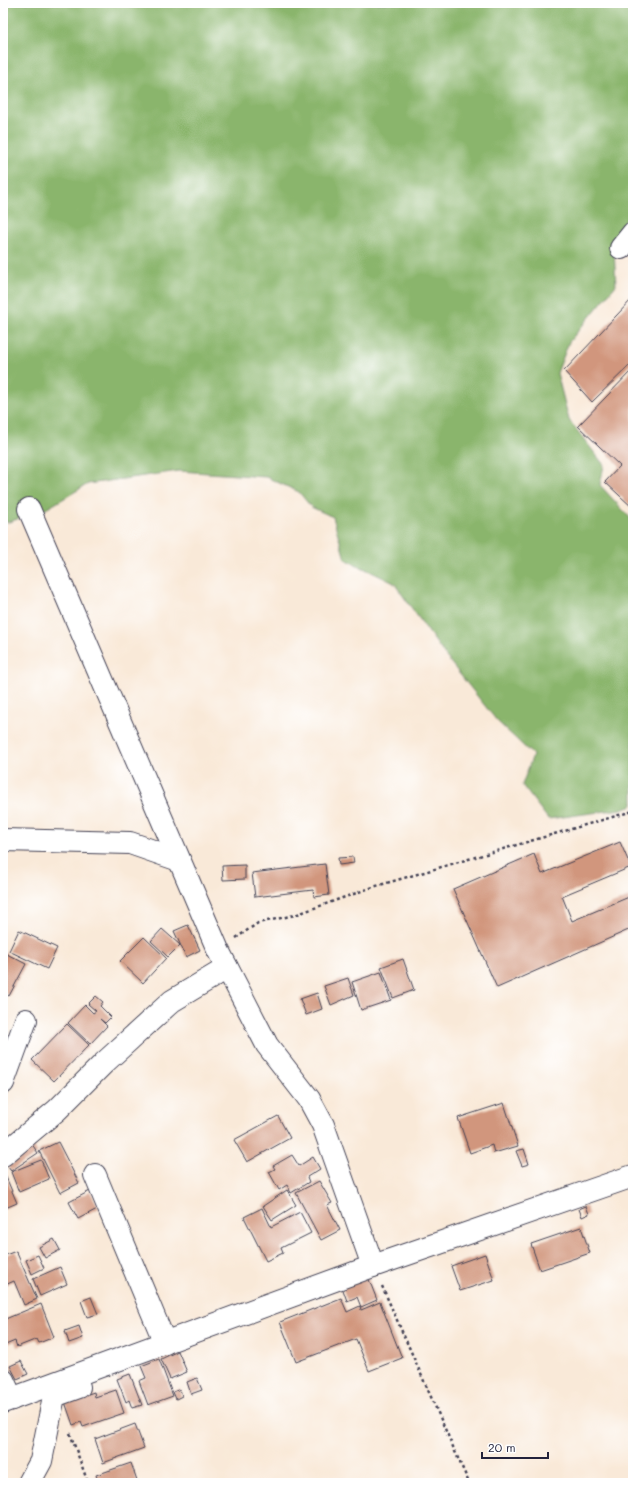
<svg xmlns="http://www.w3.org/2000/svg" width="636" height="1486" viewBox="0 0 636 1486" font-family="Mali,sans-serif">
	<rect width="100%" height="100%" fill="#fff"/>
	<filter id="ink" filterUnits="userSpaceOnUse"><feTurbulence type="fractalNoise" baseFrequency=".025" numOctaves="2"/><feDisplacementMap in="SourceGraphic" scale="8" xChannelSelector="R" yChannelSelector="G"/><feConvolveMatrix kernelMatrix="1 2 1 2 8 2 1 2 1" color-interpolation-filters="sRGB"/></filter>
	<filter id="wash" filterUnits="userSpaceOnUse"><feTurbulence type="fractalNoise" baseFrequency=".012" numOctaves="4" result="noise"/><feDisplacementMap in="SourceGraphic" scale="16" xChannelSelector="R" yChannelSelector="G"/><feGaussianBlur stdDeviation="0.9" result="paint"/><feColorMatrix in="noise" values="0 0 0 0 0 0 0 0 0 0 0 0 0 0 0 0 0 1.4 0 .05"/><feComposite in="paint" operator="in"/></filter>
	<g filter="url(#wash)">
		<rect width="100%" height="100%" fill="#f9e9d8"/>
		<path fill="#8ab56c" stroke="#566c54" d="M3,3H633V203L614,250L616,285L569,342L557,373L569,420L604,465L600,485L633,521V805L621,809L548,819L522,785L533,755L497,721L447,658L394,583L345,559L333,517L311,507L299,492L266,477L179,471L88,484L46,509L9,522H3Z"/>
		<g id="blocks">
			<g fill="#d1967d">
				<path d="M633,298V362L592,402L564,371Z"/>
				<path d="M633,369V508L605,482L620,466L578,426Z"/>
				<path d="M620,842L631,867L562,896L572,921L629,897L633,907V928L497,988L453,889L534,854L542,874Z"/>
				<path d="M353,857L354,863L339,865L338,858Z"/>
				<path d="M325,864L329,895L314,897L313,890L255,897L252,873Z"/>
				<path d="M245,865V879L223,880L222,866Z"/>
				<path d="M188,925L200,950L186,957L174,931Z"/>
				<path d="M162,929L180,945L168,957L151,941Z"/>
				<path d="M19,930L57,948L47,969L9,951Z"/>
				<path d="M144,937L166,958L143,983L120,961Z"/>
				<path d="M3,952L26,964L9,996L3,992Z"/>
				<path d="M403,959L414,990L393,998L381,967Z"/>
				<path d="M381,972L391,1000L361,1010L352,982Z"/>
				<path d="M348,978L354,995L331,1005L324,986Z"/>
				<path d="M317,993L322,1009L306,1015L300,999Z"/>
				<path d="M96,996L103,1002L100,1006L111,1017L105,1023L100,1019L107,1026L90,1044L68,1023L85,1005L93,1013L96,1011L88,1004Z"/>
				<path d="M67,1024L89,1045L54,1081L32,1060Z"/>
				<path d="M504,1103L518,1146L494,1153L492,1145L470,1153L458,1118Z"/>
				<path d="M278,1116L290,1138L247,1162L234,1140Z"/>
				<path d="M29,1140L38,1153L11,1171L4,1162Z"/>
				<path d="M58,1142L79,1183L60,1193L39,1151Z"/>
				<path d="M524,1149L529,1164L522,1166L516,1151Z"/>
				<path d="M292,1155L299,1166L313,1157L320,1169L307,1177L309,1182L291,1193L287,1185L279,1190L269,1172L275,1169L273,1166Z"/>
				<path d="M41,1160L49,1179L19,1192L11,1172Z"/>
				<path d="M3,1170L17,1203L3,1209Z"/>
				<path d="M319,1181L332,1203L327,1205L340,1230L321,1240L296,1193Z"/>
				<path d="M287,1190L296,1205L272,1220L263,1206Z"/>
				<path d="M90,1191L99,1208L78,1219L69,1202Z"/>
				<path d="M586,1206L589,1214L582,1217L579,1209Z"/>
				<path d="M262,1208L271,1227L300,1212L311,1233L281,1248L283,1253L266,1261L244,1217Z"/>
				<path d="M581,1227L590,1253L540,1270L531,1244Z"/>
				<path d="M54,1239L60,1250L45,1258L39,1247Z"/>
				<path d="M16,1251L37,1299L24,1305L14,1281L3,1286V1256Z"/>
				<path d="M485,1254L494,1280L460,1291L451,1266Z"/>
				<path d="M38,1255L44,1268L32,1274L26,1260Z"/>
				<path d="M60,1267L67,1284L40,1296L33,1279Z"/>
				<path d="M368,1277L377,1300L361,1307L357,1297L347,1301L342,1287Z"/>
				<path d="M91,1297L98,1314L87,1317L81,1301Z"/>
				<path d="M341,1298L347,1312L360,1306L361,1310L380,1302L402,1358L369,1371L356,1339L296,1362L280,1322Z"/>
				<path d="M41,1304L54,1337L39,1343L37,1339L17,1347L15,1341L3,1346V1320Z"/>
				<path d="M79,1326L83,1338L69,1343L65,1331Z"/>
				<path d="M178,1351L187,1372L170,1379L161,1359Z"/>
				<path d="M159,1359L173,1396L148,1405L139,1381L146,1378L141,1366Z"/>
				<path d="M21,1361L28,1374L17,1379L10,1366Z"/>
				<path d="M130,1374L142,1405L132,1408L129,1400L126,1402L117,1379Z"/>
				<path d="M197,1378L202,1390L191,1394L187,1382Z"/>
				<path d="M180,1389L182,1396L176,1399L173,1392Z"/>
				<path d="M116,1390L124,1413L83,1427L81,1422L73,1425L65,1402L94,1392L95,1397Z"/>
				<path d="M135,1424L144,1448L103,1463L95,1439Z"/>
				<path d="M131,1463L138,1483H99L96,1475Z"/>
			</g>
		</g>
	</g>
	<g filter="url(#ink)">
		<use href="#blocks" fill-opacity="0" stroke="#424053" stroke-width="1"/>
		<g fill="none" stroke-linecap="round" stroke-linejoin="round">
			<g stroke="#424053" stroke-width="24">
				<g id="minor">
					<path d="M621,248L633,233"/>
					<path d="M29,509L218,950L267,1045L309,1099L323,1125L373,1266"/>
					<path d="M3,840L130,843L179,860"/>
					<path d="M3,1083L26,1020"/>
					<path d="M3,1155L57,1110L104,1063L172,1001L227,968"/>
					<path d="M95,1175L165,1343"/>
					<path d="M3,1380L12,1399"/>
					<path d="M3,1402L373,1266L633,1176"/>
					<path d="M29,1483L41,1461L54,1396L79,1387"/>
				</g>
			</g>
			<g stroke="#424053" stroke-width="2.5" stroke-dasharray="3 3" stroke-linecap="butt">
				<path d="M236,938L258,923L295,915L373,887L633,811"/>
				<path d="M382,1286L469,1483"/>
				<path d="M70,1433L88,1483"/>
			</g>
			<use href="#minor" stroke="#fff" stroke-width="22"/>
		</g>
	</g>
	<rect width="636" height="1486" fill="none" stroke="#fff" stroke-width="16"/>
	<path d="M482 1452v6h66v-6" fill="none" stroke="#22223b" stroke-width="2"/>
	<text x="488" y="1452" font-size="12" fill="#22223b" stroke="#ffffff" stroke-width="3" paint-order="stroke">20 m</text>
</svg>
